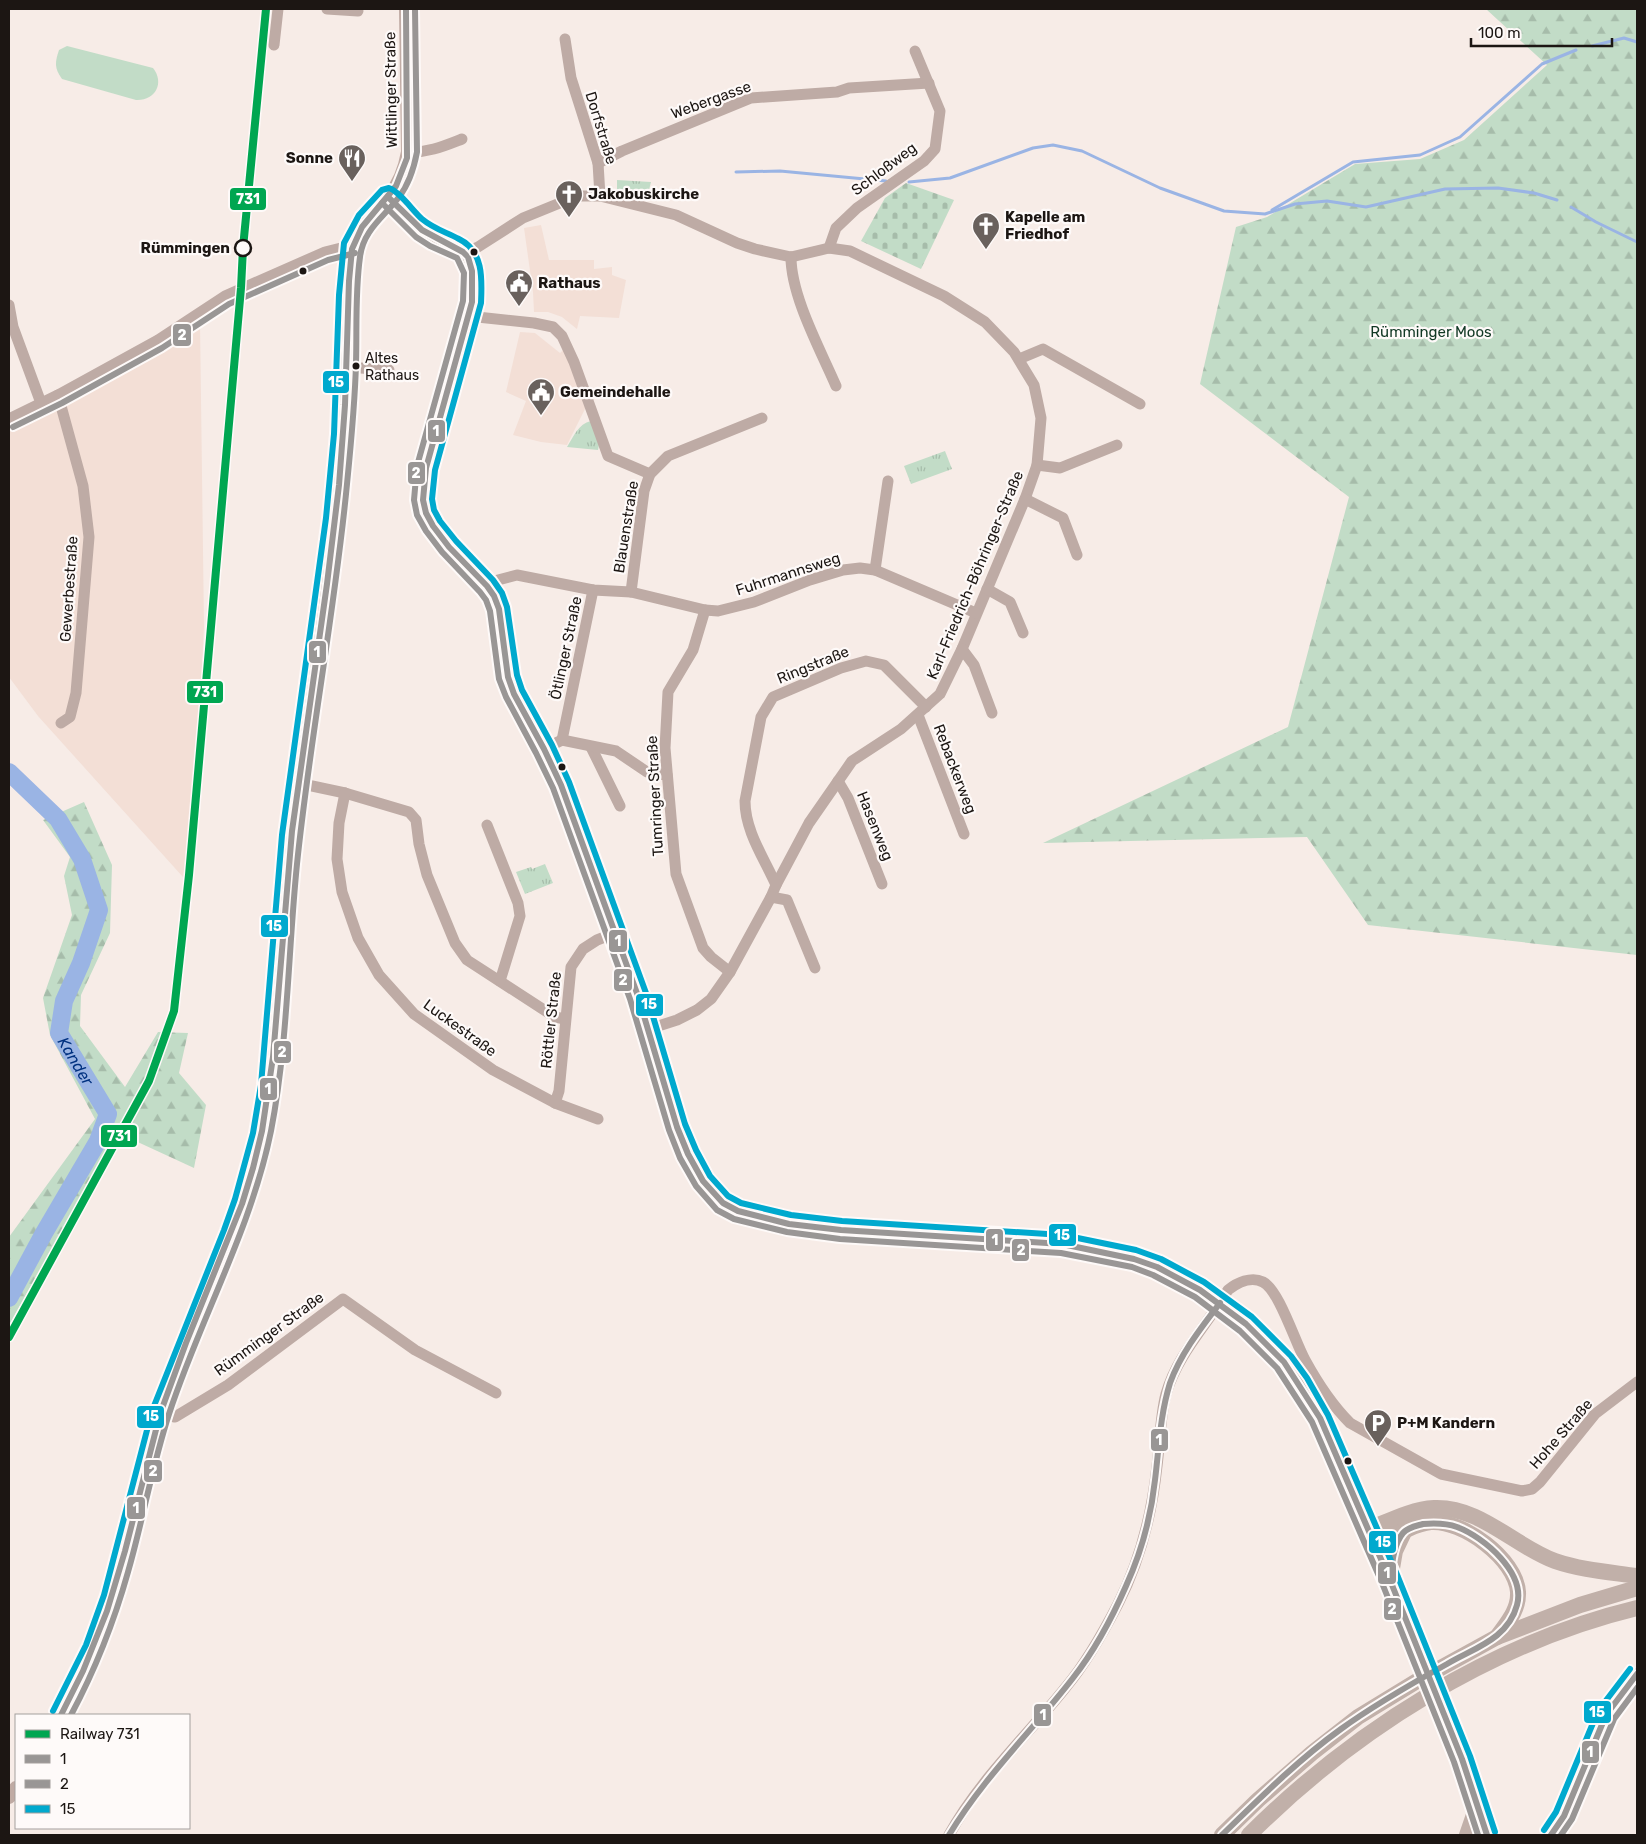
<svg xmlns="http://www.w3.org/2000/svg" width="1646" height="1844" viewBox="0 0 1646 1844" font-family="Rubik,sans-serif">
	<defs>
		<pattern id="grass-tufts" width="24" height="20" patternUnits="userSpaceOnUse" patternTransform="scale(1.25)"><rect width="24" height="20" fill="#c2dcc7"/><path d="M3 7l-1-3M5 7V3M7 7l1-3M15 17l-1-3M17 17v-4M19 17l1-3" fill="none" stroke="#a6bcaa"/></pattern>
		<pattern id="forest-firs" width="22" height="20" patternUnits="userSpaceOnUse" patternTransform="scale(1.25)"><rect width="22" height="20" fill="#c2dcc7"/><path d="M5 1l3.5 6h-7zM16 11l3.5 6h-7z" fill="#a6bcaa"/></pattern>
		<pattern id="cemetery-stones" width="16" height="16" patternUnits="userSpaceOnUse" patternTransform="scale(1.25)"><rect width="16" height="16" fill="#c2dcc7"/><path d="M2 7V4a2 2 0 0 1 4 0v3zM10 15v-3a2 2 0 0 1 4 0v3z" fill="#a6bcaa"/></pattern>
	</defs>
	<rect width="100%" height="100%" fill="#f7ece7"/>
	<g fill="#f3dfd6">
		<path d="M541,225L549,260H594V269L612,267V275L626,280L619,318L580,316L577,329L562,317L548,312H534L533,292L524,228Z"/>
		<path d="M200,322L204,626L192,887L38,716L9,677V425L59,402Z"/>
		<path d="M520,332L535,333L560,353L565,348L587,405L567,445L541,442L513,435L526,401L506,392Z"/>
	</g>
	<g fill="url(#grass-tufts)">
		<path d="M617,180L651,182L647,198L617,192Z"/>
		<path d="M591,421L599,445L598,450L567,447C574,436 578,424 591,421Z"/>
		<path d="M945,451L952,469L911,484L904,466Z"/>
		<path d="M545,864L553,883L525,894L516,872L531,867L532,869Z"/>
	</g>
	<g fill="url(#forest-firs)">
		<path d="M1486,9H1637V955L1368,925L1307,837L1043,843L1288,727L1349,497L1200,384L1236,227L1267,217L1355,164L1420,159L1464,140L1547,65Z"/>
		<path d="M84,802L112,865L110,933L81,995L80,1026L125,1087L158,1032L188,1033L179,1073L206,1105L194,1168L129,1138L109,1147L9,1325V1237L95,1119L50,1035L43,998L72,915L64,876L70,857L43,820Z"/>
	</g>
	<path fill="url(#cemetery-stones)" d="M906,183L954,200L921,269L861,241L885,198Z"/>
	<path fill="#c2dcc7" d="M67,46L153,68C165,83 155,101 136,100L62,79C54,68 55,62 59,50Z"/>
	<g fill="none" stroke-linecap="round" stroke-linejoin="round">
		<g stroke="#9ab4e4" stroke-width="3">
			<path d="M1592,46L1624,38L1637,42"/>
			<path d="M736,172L780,171L886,181"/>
			<path d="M909,182L950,178L1033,148L1053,145L1082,151L1160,188L1224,211L1265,214L1295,204L1327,201L1366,207L1445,189L1498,188L1534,193L1557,200"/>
			<path d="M1571,207L1596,222L1637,242"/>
			<path d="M1272,210L1353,162L1420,155L1460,137L1542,64L1576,50"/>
		</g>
		<path stroke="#9ab4e4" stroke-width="18" id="s1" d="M9,772L58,819L82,859L99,910L81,963L64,1001L59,1033L108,1114L98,1141L44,1233L9,1298"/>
		<g stroke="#beaba5" stroke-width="11">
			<path d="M327,9L358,11"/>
			<path d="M565,39L571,78L598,163L600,196"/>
			<path d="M274,45L278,9"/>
			<path d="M408,152C428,153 444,146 462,139"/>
			<path d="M598,163L622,151L751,98L837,92L849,88L929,83"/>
			<path d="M388,197C401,211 412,224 427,234C436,240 446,243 456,247C477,258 473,282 472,302C460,342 449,381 439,421C432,447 419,477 424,505C431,544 475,563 493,594C509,622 501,664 515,695C527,724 545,751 559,779C569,802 576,827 584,851C595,881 607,910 618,940C628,969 640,999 649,1029C664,1079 679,1170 722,1202C759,1229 851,1231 898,1234C976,1239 1057,1236 1133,1258C1197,1277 1260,1328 1298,1381C1322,1415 1337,1454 1353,1491C1374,1541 1394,1591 1414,1641"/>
			<path d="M829,248L836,228L857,208L924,161L935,149L940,111L915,51"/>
			<path d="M464,253L478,247L523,218L577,196H600L676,215L737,243L755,249L791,257L829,248L850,251L944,296L985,322L1014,352L1034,385L1041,418L1037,465L1025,499L962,649L940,694L901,729L852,761L809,823L776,885L771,897L730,972L711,999L697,1010L677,1020L649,1029"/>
			<path d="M791,257C791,296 820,349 836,386"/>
			<path d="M9,305L13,327L41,403"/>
			<path d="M468,316L534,323L553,327L562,336L574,362L608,456L650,474"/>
			<path d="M1019,359L1043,349L1140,404"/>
			<path d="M346,367L389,370"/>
			<path d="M58,395L83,486L89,537L76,693L70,717L61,723"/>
			<path d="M9,419L58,395L158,340L225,296L325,252L353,245"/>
			<path d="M1037,465L1060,468L1117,445"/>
			<path d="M1025,499L1063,518L1077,555"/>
			<path d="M875,570L888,481"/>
			<path d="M487,586L498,580L517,575L593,590L631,592L705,610L718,611L754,602L810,580L843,570L860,568L875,570L976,613"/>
			<path d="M987,589L1010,602L1023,633"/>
			<path d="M631,592L644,491L650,474L668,456L762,418"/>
			<path d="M705,610L693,650L668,692L665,748L676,874L703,948L711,957L730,972"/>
			<path d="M962,649L974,665L992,713"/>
			<path d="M918,715L964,834"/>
			<path d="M562,740L593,590"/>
			<path d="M591,747L620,806"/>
			<path d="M544,749L562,740L616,751L647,772L667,775"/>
			<path d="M838,781L848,798L882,884"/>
			<path d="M298,783L345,793L409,812L416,820L419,844L427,875L455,943L467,960L555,1017L565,1019"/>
			<path d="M345,793L339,823L337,859L342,892L358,938L379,975L414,1014L493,1070L555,1103L598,1119"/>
			<path d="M487,825L518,903L520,916L500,981"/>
			<path d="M776,885C764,858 745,831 745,801L761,717L773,697L841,668L866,661L884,665L926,707"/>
			<path d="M771,897L787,900L815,968"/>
			<path d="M555,1103L559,1091L571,967L583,949L597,940L615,933"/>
			<path d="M160,1414L175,1417L228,1385L343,1299L415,1350L496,1393"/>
			<path d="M1449,1727L1478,1803L1487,1835"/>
			<path d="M949,1835C979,1780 1027,1736 1066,1687C1087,1662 1103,1633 1118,1604C1140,1561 1152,1513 1157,1466C1160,1443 1160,1417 1166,1394C1177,1355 1207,1325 1228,1290C1237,1283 1251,1276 1263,1282C1279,1290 1295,1342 1305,1360C1317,1382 1332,1405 1350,1423L1441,1474L1522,1491L1532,1489L1540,1482L1595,1414L1637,1382"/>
			<path d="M1551,1835L1564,1816L1606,1715L1637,1674"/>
		</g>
		<g stroke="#c0aba4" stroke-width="14">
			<path d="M61,1715C82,1677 99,1637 112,1596C131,1536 142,1474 160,1414C190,1318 243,1231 262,1131C282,1033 280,931 292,831C308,699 333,568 343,436C347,395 347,354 348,314C349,292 349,270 352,249C356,226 375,213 389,196C400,183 405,169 408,152L406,9"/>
			<path d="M9,1797L16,1788"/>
		</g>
		<g stroke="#c1b0a9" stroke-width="16">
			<path d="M1369,1529C1389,1521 1412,1509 1434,1508C1480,1506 1514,1546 1555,1561C1581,1570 1609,1572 1637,1576"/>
			<path d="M1369,1529C1395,1545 1406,1524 1431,1522C1463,1520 1516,1559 1518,1592C1519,1610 1507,1623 1497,1637"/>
			<path d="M1390,1580L1395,1551L1404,1532"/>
			<path d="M1222,1835L1258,1800L1312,1753L1358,1717L1417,1681L1497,1637L1580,1605L1637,1588"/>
			<path d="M1249,1835C1354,1730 1492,1643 1637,1608"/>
			<path d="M1467,1835L1478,1803"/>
		</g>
		<path stroke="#beaba5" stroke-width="11" d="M1414,1641L1449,1727"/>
		<g stroke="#fefaf9" stroke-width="10">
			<g id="bus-1">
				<path d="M388,197L422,230L463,252L468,257L472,271V302L426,468L423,500L426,513L433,526L449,547L487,586L494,596L499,609L508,677L514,694L544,749L561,785L638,996L677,1127L688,1154L703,1181L723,1203L738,1211L789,1224L841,1230L1062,1244L1134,1259L1157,1267L1200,1290L1246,1324L1284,1362L1320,1418L1390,1580L1462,1759L1487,1835"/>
				<path d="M61,1715L83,1671L107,1611L125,1551L160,1414L186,1343L242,1204L253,1168L262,1131L273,1057L292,831L327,584L339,485L345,405L349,281L352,249L362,227L396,186L407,158L406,9"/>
				<path d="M949,1835C984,1777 1032,1731 1073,1678C1095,1650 1112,1618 1126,1586C1141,1553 1151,1517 1155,1480C1159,1448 1160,1415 1170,1383C1181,1353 1201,1328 1220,1303"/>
				<path d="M1222,1835C1260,1798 1298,1760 1341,1729C1374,1705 1411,1684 1447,1664C1474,1648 1508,1639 1517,1605C1526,1573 1484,1537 1457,1527C1446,1523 1435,1523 1423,1524C1416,1526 1408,1527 1403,1533C1393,1545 1392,1565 1390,1580"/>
				<path d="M1551,1835L1564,1816L1606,1715L1637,1674"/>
			</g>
		</g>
		<g stroke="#fefaf9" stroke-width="10">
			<g id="bus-2">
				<path d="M382,203L416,237L430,246L457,258L464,273L463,301L417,466L414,500L417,515L426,531L442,552L480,592L486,600L490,611L499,679L506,697L536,753L553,788L630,999L669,1130L680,1158L696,1186L717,1210L734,1219L787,1232L840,1239L1061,1253L1132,1267L1153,1275L1195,1297L1240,1331L1277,1368L1312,1422L1382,1583L1454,1762L1478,1835"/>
				<path d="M13,427L62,403L162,348L229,304L328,260L355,253"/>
				<path d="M71,1715C95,1670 114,1622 128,1572C143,1520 152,1466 169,1414C200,1319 251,1230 271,1131C288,1043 288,953 297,864C310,737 335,611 347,484C351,444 355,403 356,363C357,328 355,292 360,257C363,230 384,217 399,197C409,184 414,168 417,152L415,9"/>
				<path d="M1561,1835L1572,1819L1614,1719L1637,1688"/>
			</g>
		</g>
		<g stroke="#fefaf9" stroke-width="10">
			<g id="bus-3">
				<path d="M53,1711L86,1645L104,1595L152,1411L224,1230L235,1199L253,1133L261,1085L282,835L326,518L334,434L339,295L344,243L359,215L382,190L389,188C399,191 413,211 422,219C434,229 446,232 459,239C484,251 482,280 481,303L435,470L432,499L434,510L440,521L456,541L493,580L502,593L507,607L517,675L522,690L552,745L569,782L646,993L685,1124L696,1150L710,1176L728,1196L741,1203L791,1215L842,1221L1063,1235L1136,1250L1161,1259L1204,1282L1252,1317L1291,1356L1307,1378L1328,1415L1398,1577L1470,1756L1495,1832"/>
				<path d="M1544,1830L1556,1812L1598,1711L1630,1669"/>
			</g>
		</g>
		<use href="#bus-1" stroke="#999695" stroke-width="6"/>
		<use href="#bus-2" stroke="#999695" stroke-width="6"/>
		<use href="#bus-3" stroke="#00a9ce" stroke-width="6"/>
		<g stroke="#fefaf9" stroke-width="11">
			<path id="rail-1" d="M9,1337L149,1081L174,1011L189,875L241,288L243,248L266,9"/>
		</g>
		<use href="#rail-1" stroke="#00a651" stroke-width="8"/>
	</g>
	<defs>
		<g id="restaurant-pin" transform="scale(1.4375)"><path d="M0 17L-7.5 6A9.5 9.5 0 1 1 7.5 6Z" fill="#69615d" stroke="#fefaf9"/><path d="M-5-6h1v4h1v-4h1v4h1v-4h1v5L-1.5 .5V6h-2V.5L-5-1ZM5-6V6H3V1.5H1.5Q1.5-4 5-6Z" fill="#fff"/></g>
		<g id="church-pin" transform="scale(1.4375)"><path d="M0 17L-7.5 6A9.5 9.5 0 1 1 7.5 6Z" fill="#69615d" stroke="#fefaf9"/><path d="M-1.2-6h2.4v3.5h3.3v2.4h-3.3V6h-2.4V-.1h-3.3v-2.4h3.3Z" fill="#fff"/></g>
		<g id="civic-pin" transform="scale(1.4375)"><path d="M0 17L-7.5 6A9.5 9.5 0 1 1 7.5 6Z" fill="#69615d" stroke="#fefaf9"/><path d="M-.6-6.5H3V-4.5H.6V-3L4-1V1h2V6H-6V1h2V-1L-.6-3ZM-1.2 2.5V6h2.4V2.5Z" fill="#fff"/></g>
		<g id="parking-pin" transform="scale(1.4375)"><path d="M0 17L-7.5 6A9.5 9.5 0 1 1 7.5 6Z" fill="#69615d" stroke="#fefaf9"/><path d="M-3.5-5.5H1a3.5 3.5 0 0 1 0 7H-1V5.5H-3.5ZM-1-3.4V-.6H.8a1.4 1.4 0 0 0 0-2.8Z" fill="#fff"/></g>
	</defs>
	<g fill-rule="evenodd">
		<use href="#restaurant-pin" x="352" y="158"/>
		<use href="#church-pin" x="569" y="194"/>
		<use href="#church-pin" x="986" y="226"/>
		<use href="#civic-pin" x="519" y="283"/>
		<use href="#civic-pin" x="541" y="392"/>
		<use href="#parking-pin" x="1378" y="1423"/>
	</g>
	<circle fill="#fefaf9" stroke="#1c1613" stroke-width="2.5" cx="243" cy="248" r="8"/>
	<g fill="#1c1613" stroke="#fefaf9" stroke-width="2">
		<circle cx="474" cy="252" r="4.5"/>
		<circle cx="303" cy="271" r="4.5"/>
		<circle cx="356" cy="366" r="4.5"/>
		<circle cx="562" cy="767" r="4.5"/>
		<circle cx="1348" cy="1461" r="4.5"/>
	</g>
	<g text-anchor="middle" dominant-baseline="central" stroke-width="4.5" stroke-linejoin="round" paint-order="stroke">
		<g font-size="14" fill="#1c1613" stroke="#fefaf9" text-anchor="start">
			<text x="365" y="358">Altes<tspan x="365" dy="17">Rathaus</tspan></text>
		</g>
		<g font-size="15" fill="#1c1613" stroke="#fefaf9">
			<text transform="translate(391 90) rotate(-91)">Wittlinger Straße</text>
			<text transform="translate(711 100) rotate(-20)">Webergasse</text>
			<text transform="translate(601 128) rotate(73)">Dorfstraße</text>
			<text transform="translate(884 169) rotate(-37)">Schloßweg</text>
			<text transform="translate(626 527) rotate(-81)">Blauenstraße</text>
			<text transform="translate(788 574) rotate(-18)">Fuhrmannsweg</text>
			<text transform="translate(975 575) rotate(-67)">Karl-Friedrich-Böhringer-Straße</text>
			<text transform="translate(69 589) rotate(-86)">Gewerbestraße</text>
			<text transform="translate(566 648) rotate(-78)">Ötlinger Straße</text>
			<text transform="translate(813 665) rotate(-22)">Ringstraße</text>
			<text transform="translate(955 769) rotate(69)">Rebackerweg</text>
			<text transform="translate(655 796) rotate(-93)">Tumringer Straße</text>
			<text transform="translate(875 826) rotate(68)">Hasenweg</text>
			<text transform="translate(551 1020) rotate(-84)">Röttler Straße</text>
			<text transform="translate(460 1028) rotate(36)">Luckestraße</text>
			<text transform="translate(269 1334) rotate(-36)">Rümminger Straße</text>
			<text transform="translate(1561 1434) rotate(-49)">Hohe Straße</text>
		</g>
		<g font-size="15" font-weight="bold" fill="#1c1613" stroke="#fefaf9" text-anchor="start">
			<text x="333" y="158" text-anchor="end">Sonne</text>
			<text x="588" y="194">Jakobuskirche</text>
			<text x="1005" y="217">Kapelle am<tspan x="1005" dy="17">Friedhof</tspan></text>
			<text x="538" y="283">Rathaus</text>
			<text x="560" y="392">Gemeindehalle</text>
			<text x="1397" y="1423">P+M Kandern</text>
		</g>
		<g font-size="15" font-weight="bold" fill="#1c1613" stroke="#fefaf9" text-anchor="end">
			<text x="230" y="248">Rümmingen</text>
		</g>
		<g font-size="15" fill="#113824" stroke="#fefaf9">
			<text x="1431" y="332">Rümminger Moos</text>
		</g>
		<g font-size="16" font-style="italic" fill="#003180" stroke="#fefaf9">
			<text stroke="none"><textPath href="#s1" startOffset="331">Kander</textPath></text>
		</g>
	</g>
	<g stroke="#fefaf9" stroke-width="2">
		<rect x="229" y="187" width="38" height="24" rx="5" fill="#00a651"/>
		<rect x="172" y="323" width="20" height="24" rx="5" fill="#999695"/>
		<rect x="322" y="370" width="28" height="24" rx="5" fill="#00a9ce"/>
		<rect x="427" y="419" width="19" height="24" rx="5" fill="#999695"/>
		<rect x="407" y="461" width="19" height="24" rx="5" fill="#999695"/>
		<rect x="308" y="640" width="19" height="24" rx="5" fill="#999695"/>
		<rect x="186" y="680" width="38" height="24" rx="5" fill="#00a651"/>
		<rect x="260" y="914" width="29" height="24" rx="5" fill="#00a9ce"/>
		<rect x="608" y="929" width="20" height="24" rx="5" fill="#999695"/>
		<rect x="613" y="968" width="20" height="24" rx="5" fill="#999695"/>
		<rect x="635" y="993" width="29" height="24" rx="5" fill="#00a9ce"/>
		<rect x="273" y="1040" width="19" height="24" rx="5" fill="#999695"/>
		<rect x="259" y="1077" width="19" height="24" rx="5" fill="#999695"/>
		<rect x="100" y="1124" width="38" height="24" rx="5" fill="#00a651"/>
		<rect x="1048" y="1223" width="29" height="24" rx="5" fill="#00a9ce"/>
		<rect x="985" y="1228" width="19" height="24" rx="5" fill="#999695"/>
		<rect x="1011" y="1238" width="19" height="24" rx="5" fill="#999695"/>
		<rect x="136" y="1405" width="29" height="24" rx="5" fill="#00a9ce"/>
		<rect x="1150" y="1428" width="19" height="24" rx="5" fill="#999695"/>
		<rect x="143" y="1459" width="20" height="24" rx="5" fill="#999695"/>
		<rect x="126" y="1496" width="20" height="24" rx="5" fill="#999695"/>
		<rect x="1368" y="1530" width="29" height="24" rx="5" fill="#00a9ce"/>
		<rect x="1377" y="1561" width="20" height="24" rx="5" fill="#999695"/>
		<rect x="1383" y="1597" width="19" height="24" rx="5" fill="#999695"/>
		<rect x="1583" y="1700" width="29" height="24" rx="5" fill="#00a9ce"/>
		<rect x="1033" y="1703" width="19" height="24" rx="5" fill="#999695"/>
		<rect x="1581" y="1740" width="19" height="24" rx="5" fill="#999695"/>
	</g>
	<g font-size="14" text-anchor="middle" font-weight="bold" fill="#fff">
		<text x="248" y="204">731</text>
		<text x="182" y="340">2</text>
		<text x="336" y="387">15</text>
		<text x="436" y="436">1</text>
		<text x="416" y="478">2</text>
		<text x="317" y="657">1</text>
		<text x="205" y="697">731</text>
		<text x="274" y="931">15</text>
		<text x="618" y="946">1</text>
		<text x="623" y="985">2</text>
		<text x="649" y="1009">15</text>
		<text x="282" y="1057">2</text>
		<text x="268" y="1094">1</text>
		<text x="119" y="1141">731</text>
		<text x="1062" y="1240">15</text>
		<text x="995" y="1245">1</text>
		<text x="1021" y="1255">2</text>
		<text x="151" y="1421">15</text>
		<text x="1159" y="1445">1</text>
		<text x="153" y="1476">2</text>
		<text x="136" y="1513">1</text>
		<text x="1383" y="1547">15</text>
		<text x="1387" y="1578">1</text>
		<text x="1392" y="1614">2</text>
		<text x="1597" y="1717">15</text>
		<text x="1043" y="1720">1</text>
		<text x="1590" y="1757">1</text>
	</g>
	<rect width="1646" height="1844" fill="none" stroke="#1c1613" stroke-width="20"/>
	<rect x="15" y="1714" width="175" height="115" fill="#fefaf9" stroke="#a49f9d"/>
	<rect x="25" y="1730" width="25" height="8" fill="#00a651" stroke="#a49f9d"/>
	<text x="60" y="1739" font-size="15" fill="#1c1613">Railway 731</text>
	<rect x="25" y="1755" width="25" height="8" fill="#999695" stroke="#a49f9d"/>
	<text x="60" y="1764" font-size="15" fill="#1c1613">1</text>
	<rect x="25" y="1780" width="25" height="8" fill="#999695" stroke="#a49f9d"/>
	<text x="60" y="1789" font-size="15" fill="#1c1613">2</text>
	<rect x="25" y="1805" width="25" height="8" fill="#00a9ce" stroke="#a49f9d"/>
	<text x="60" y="1814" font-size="15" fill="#1c1613">15</text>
	<path d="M1471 38v8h141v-8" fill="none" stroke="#1c1613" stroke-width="2.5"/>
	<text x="1478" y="38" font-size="15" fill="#1c1613" stroke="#fefaf9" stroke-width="4" paint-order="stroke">100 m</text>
</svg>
